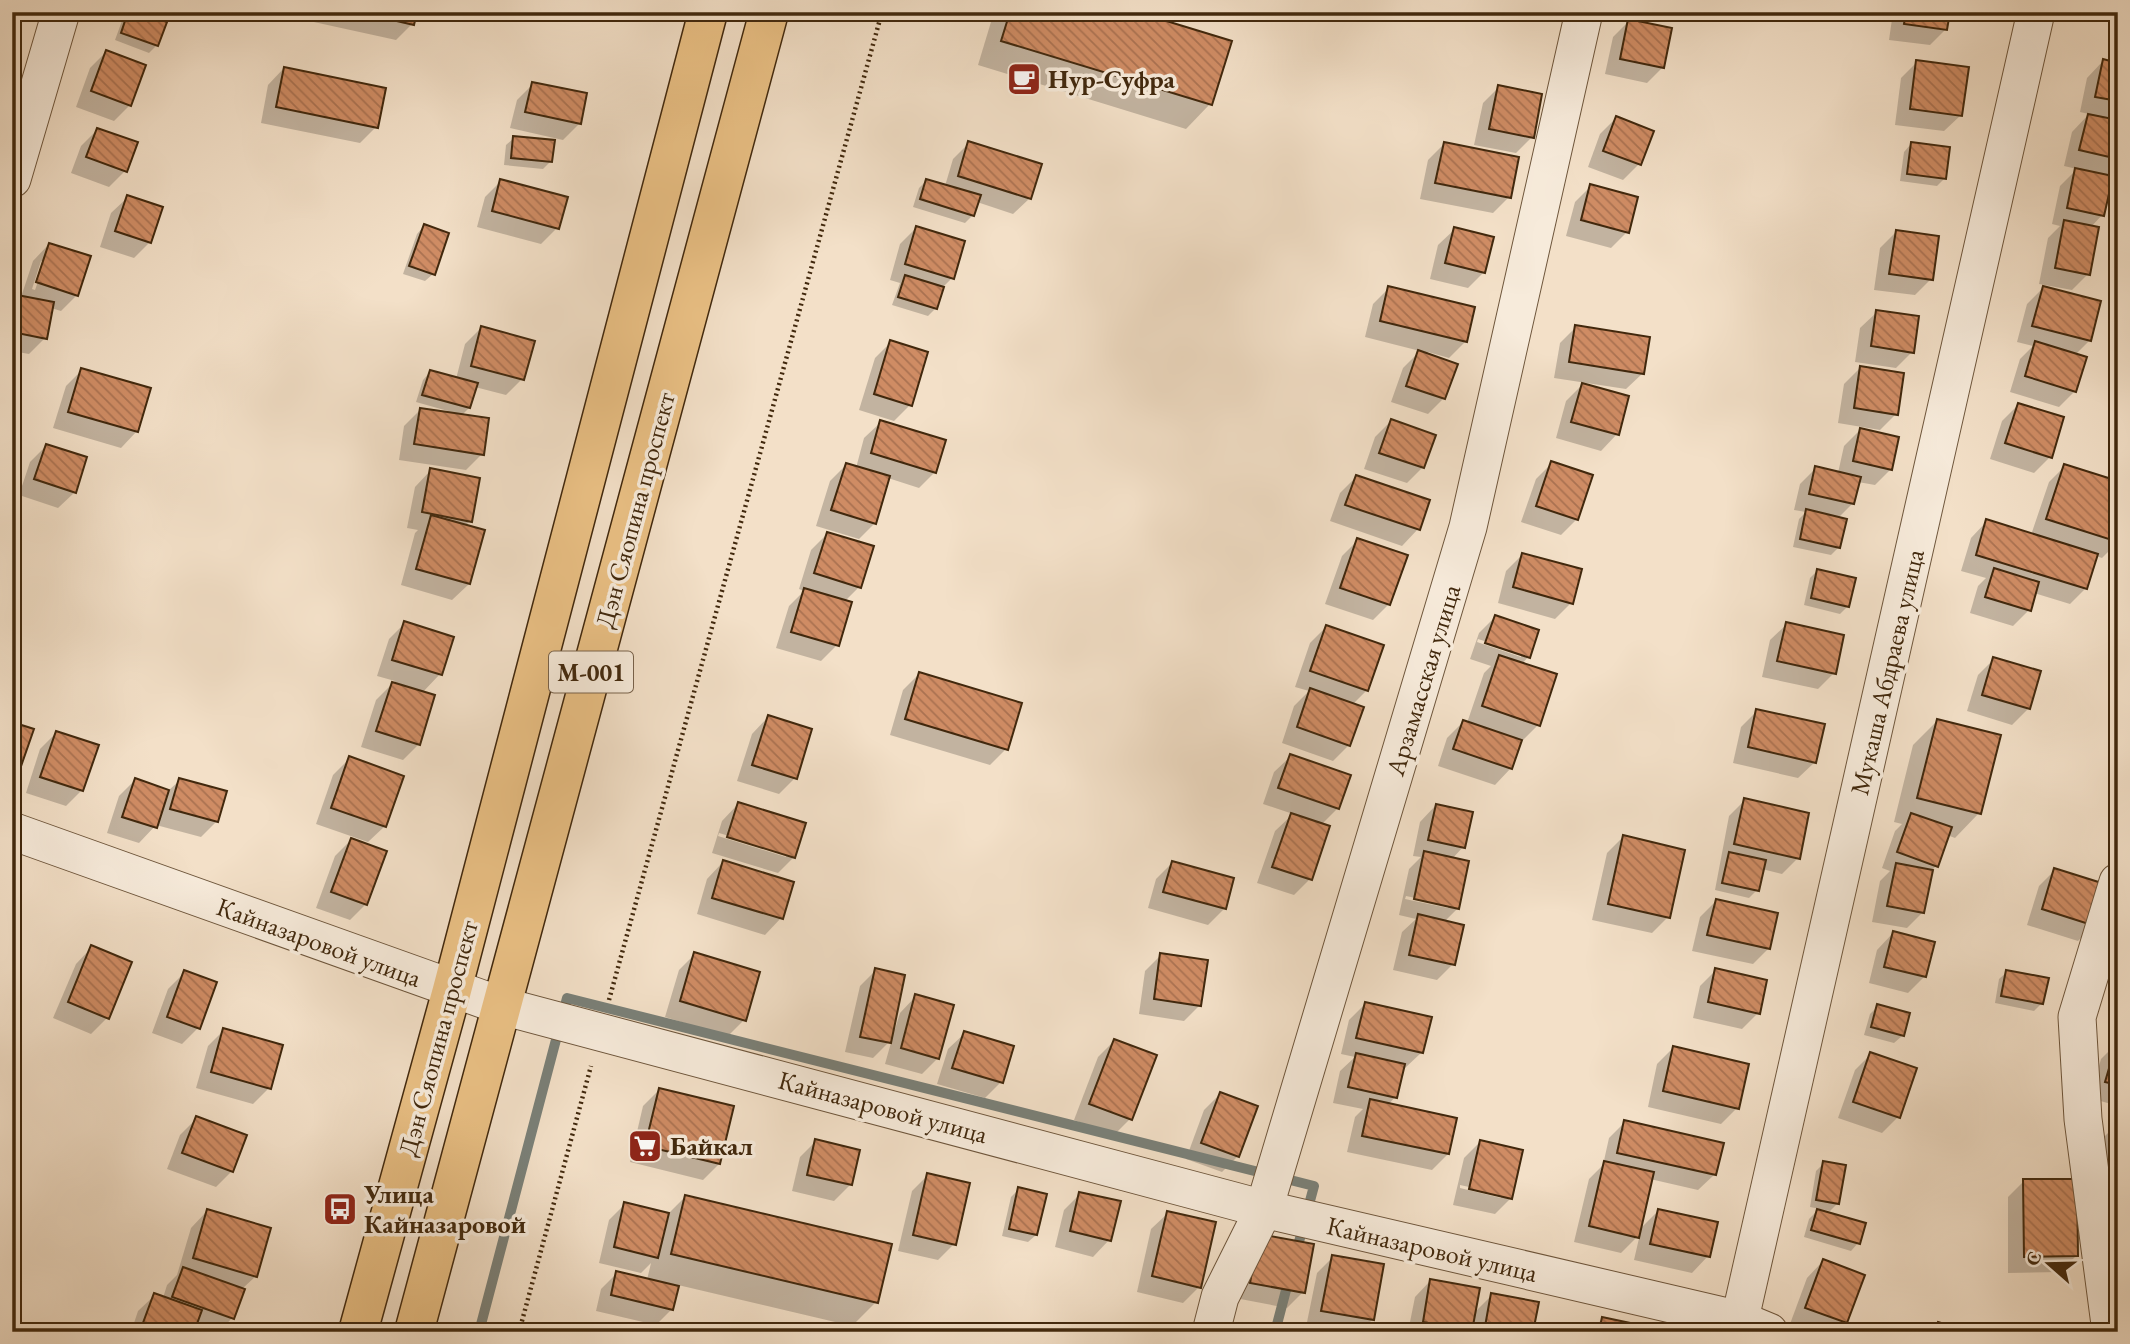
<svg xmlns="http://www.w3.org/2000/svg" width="2130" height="1344" viewBox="0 0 2130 1344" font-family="'EB Garamond',serif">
	<defs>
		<pattern id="building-back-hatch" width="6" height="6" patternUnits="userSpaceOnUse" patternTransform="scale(1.75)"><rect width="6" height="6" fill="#cf8c64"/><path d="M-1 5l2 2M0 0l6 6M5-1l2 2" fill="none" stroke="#aa7251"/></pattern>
	</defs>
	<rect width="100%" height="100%" fill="#f3e0c8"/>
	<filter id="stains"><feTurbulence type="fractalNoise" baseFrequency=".00286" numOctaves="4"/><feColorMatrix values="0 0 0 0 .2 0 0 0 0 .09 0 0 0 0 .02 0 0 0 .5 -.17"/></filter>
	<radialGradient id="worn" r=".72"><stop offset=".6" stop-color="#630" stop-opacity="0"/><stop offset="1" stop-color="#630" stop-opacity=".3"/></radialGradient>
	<g fill="#0003" fill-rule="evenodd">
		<path d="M125,12H175L165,22L157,45L149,53L115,40L123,18L128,13Z"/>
		<path d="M292,12H415L412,24L396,40L291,17Z"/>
		<path d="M994,12H1131L1210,104L1186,129L978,65Z"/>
		<path d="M1620,12H1671L1663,21Z"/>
		<path d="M1893,12H1948L1946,29L1930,45L1889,40Z"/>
		<path d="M1629,21L1663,67L1647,83L1605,74L1613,37Z"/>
		<path d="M106,52L130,105L114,121L76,107L90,68Z"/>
		<path d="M2103,61L2118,64V173L2111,176L2102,215L2091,227L2088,274L2072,290L2039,284L2048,238L2060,226L2052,224L2060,186L2077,169L2064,166L2072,132L2089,114L2080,112L2087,78Z"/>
		<path d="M1917,62L1961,115L1944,131L1895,125L1901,78Z"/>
		<path d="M284,68L376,127L360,143L261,123L268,85Z"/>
		<path d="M533,84L580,123L563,140L510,128L517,100Z"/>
		<path d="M1499,87L1532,137L1516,153L1474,145L1483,103Z"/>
		<path d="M1616,118L1651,132L1639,164L1623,180L1588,167L1600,134Z"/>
		<path d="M97,130L125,171L109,187L71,173L81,146Z"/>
		<path d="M514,138L551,161L543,169L504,165L506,145Z"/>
		<path d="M969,143L1030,198L1013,214L977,202L973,215L965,223L913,207L919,188L926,181L945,186L953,159Z"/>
		<path d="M1444,144L1509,197L1493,213L1420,199L1428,160Z"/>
		<path d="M1911,144L1944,179L1937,186L1900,181L1904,152Z"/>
		<path d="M501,181L557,228L541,244L477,227L485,197Z"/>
		<path d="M1591,186L1627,232L1611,248L1566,236L1575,202Z"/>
		<path d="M128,197L150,242L134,258L100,247L111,213Z"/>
		<path d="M424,226L433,274L425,281L403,274L417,234Z"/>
		<path d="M916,228L952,278L942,288L936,308L928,316L892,305L900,283L890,280L900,244Z"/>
		<path d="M1455,229L1484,272L1468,288L1430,279L1438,245Z"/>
		<path d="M1896,232L1931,279L1915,295L1874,290L1880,248Z"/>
		<path d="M49,244L77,295L61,311L51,308L45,338L29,354L12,351V296L21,297L33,261ZM41,261H45L35,290L32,289Z"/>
		<path d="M1389,288L1473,308L1465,342L1449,358L1428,352L1444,398L1428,414L1391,402L1403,368L1420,351L1365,337L1373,304Z"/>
		<path d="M2043,288L2090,340L2075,355V391L2059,407L2010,392L2020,359L2033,346L2017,342L2027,304Z"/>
		<path d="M1877,312L1912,352L1896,368L1855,362L1860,328Z"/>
		<path d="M1576,327L1643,373L1626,389L1554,378L1560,343Z"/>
		<path d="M481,328L522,379L506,395L475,387L469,408L461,416L482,454L466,470L399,460L404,426L420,410L447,414L448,411L416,402L423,380L430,372L456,379L465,344Z"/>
		<path d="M891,342L910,405L894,421L859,410L875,358Z"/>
		<path d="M1860,368L1896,414L1880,430L1838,423L1844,384Z"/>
		<path d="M82,370L137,431L121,448L53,428L66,386Z"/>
		<path d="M1582,385L1617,434L1601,451L1556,438L1566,401Z"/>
		<path d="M2018,405L2050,457L2034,473L1990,459L2002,421Z"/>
		<path d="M1391,421L1423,467L1407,483L1364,469L1375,437Z"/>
		<path d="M881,422L935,472L919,488L888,478L875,523L859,539L816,526L830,481L846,465L856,468L864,438Z"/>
		<path d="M1860,430L1891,469L1875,485L1858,482L1853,503L1838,518L1839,547L1831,555L1793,547L1799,519L1806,512L1794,510L1800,484L1816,468L1838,473L1844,446Z"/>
		<path d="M46,446L75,492L58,508L19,495L30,462Z"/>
		<path d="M1552,463L1577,519L1561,535L1521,522L1536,479Z"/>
		<path d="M2065,466L2118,542L2102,558L2096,556L2086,588L2070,604L2034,593L2029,610L2013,626L1970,613L1978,586L1986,578L1961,571L1971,538L1987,521L2031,535L2049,482Z"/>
		<path d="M431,470L470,521L465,526L469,584L452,600L401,585L415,533L418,530L407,528L415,487Z"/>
		<path d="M1356,477L1428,501L1418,529L1402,546L1330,521L1340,493Z"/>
		<path d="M827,534L859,587L844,602L837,645L821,661L776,648L789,606L804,591L799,589L811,550Z"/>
		<path d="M1358,540L1389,604L1373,620L1325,604L1342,556Z"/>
		<path d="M1523,554L1571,603L1555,619L1498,603L1506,571Z"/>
		<path d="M1817,571L1848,606L1840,614L1804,605L1810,578Z"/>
		<path d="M1495,617L1528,657L1522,664L1538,725L1522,741H1520L1511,768L1495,785L1438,766L1447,738L1463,722L1467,723L1484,673L1491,666L1470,659L1479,633ZM1478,639L1521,653V657L1477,642Z"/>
		<path d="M405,623L440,674L422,693L419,744L403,760L361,747L376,700L395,681L377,676L389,639Z"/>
		<path d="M1787,624L1834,673L1818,689L1762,677L1770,640Z"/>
		<path d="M1326,627L1367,690L1352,705L1349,745L1333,761L1282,743L1294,706L1309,691L1295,687L1310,643Z"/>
		<path d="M1994,659L2029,708L2012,725L1967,711L1978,675Z"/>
		<path d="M919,674L1006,749L990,765L890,735L903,690Z"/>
		<path d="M1757,711L1815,762L1798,778L1733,763L1741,727Z"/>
		<path d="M768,717L795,778L779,794L737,781L752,734Z"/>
		<path d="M1937,721L1979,813L1955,838L1947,835L1936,866L1931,871L1923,912L1907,928L1872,922L1880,881L1890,871L1882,868L1895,831L1902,824L1894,822L1913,745Z"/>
		<path d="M56,733L82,790L66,806L26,793L40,749Z"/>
		<path d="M1291,756L1338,808L1321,825L1310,879L1294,895L1257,883L1275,831L1293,814L1263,804L1274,772Z"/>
		<path d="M349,759L385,826L368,842L316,824L333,775Z"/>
		<path d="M135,780L168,791L180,780L217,821L201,837L156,825L139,843L107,833L119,796Z"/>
		<path d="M1745,800L1798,858L1782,874L1762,869L1757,890L1749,898L1715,890L1729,816Z"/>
		<path d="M738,804L794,857L778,873L712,853L722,821ZM719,833L786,853V857L718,836Z"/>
		<path d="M1436,805L1463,847L1452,859L1458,908L1444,922L1453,964L1437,980L1393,970L1402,932L1416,919L1399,915L1409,869L1421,857L1413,856L1420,822ZM1406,896L1448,905V908L1405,899Z"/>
		<path d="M1623,837L1668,917L1652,933L1592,920L1607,853Z"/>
		<path d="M351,840L366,904L350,920L316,908L335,856Z"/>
		<path d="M723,862L792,883L781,918L765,935L697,914L707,879Z"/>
		<path d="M1172,863L1232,879L1224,909L1208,925L1148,908L1156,879Z"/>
		<path d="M2055,870L2094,925L2078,941L2027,925L2039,886Z"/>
		<path d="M1716,901L1769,948L1753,964L1692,951L1700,917Z"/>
		<path d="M1893,933L1933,944L1924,977L1908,993L1869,983L1877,950Z"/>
		<path d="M92,947L107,1018L91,1034L53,1018L76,964Z"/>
		<path d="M695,954L744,1020L728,1036L665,1017L679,970Z"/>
		<path d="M1161,955L1200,1005L1184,1021L1139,1014L1145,971Z"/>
		<path d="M876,970L892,1029H895L900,1013L916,996L938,1058L922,1074L885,1064L892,1039L873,1058L845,1052L860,986Z"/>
		<path d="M1716,970L1758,1013L1742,1029L1693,1018L1700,986Z"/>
		<path d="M2007,972L2041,1004L2034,1011L1995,1003L1999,979Z"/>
		<path d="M184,973L198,1028L182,1044L152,1033L168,989Z"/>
		<path d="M1365,1004L1422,1052L1405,1068L1403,1067L1395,1097L1388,1105L1448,1154L1432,1170L1347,1152L1355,1117L1363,1109L1333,1103L1340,1071L1355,1057L1341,1054L1349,1020Z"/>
		<path d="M1878,1006L1908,1015L1902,1036L1894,1043L1864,1035L1870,1014Z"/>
		<path d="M224,1030L269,1088L253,1104L196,1088L208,1046Z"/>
		<path d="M965,1033L1001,1082L985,1098L937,1084L948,1049Z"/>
		<path d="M1114,1041L1130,1119L1114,1135L1074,1120L1098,1057Z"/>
		<path d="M2117,1043H2118V1106L2090,1098L2101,1059Z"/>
		<path d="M1673,1048L1737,1108L1721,1124L1648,1107L1657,1064Z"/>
		<path d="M1871,1054L1898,1117L1882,1133L1838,1118L1855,1070Z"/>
		<path d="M659,1090L719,1164L703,1180L630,1162L643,1106Z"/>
		<path d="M1220,1094L1238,1156L1222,1172L1186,1159L1204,1110Z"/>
		<path d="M196,1119L232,1171L216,1187L167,1169L180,1135Z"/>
		<path d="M1625,1122L1715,1174L1698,1190L1650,1179L1639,1230L1658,1211L1708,1256L1692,1273L1634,1260L1640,1234L1621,1253L1574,1242L1589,1179L1603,1165L1609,1138Z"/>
		<path d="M2118,1123V1174L2097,1171L2102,1139Z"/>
		<path d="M816,1141L850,1185L834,1201L792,1191L800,1157Z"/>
		<path d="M1480,1142L1511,1198L1495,1214L1453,1205L1464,1158ZM1460,1185L1501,1194V1198L1460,1188Z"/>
		<path d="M1824,1163L1838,1203L1830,1211L1810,1207L1816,1171Z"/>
		<path d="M928,1175L954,1244L938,1260L898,1251L912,1191Z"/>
		<path d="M2024,1181L2076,1256L2060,1272L2008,1273V1197Z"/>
		<path d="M1019,1189L1036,1235L1028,1242L1002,1236L1011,1197Z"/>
		<path d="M1080,1194L1109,1240L1093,1257L1055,1247L1064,1210Z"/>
		<path d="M685,1197L876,1302L852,1326L678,1285L672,1309L656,1325L596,1311L601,1289L617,1273L647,1280L651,1263L641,1273L599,1263L609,1220L625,1204L668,1214Z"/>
		<path d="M207,1211L256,1276L243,1288L232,1318L219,1332H209L194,1326L192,1332H131L138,1311L155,1295L163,1298L167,1285L177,1275L191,1228Z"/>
		<path d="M1817,1211L1858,1243L1851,1251L1804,1237L1809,1219Z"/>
		<path d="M1168,1213L1199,1287L1183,1303L1137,1292L1151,1229Z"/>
		<path d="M1260,1236L1303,1292L1287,1308L1235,1298Z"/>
		<path d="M1333,1257L1372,1320L1360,1332H1334L1306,1327L1317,1273Z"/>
		<path d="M1823,1261L1846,1322L1836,1332H1812L1790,1324L1807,1278Z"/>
		<path d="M1431,1280L1473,1314L1492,1295L1532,1332H1472V1328L1469,1332H1408L1415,1297Z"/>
		<path d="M1603,1318L1665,1332H1590Z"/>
	</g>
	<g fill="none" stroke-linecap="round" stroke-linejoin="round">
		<g stroke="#7a8078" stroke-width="10">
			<path d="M479,1332L567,998L1314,1186L1296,1253"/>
			<path d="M1275,1332L1290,1275"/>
		</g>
	</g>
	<g fill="url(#building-back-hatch)" stroke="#41280d" stroke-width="2">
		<path d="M128,12H140L167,22L158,46L121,33Z"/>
		<path d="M358,12H417L414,25Z"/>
		<path d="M1010,12H1137L1232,41L1212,105L1001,41Z"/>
		<path d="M1906,12H1950L1947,30L1904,24Z"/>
		<path d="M1628,19L1672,28L1664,68L1620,59Z"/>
		<path d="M106,50L146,65L131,106L91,91Z"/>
		<path d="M2103,59L2118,63V101L2095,97Z"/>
		<path d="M1916,60L1969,67L1962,116L1910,109Z"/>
		<path d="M284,67L386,88L378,128L276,107Z"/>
		<path d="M532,82L587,93L581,124L525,112Z"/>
		<path d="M1498,85L1542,94L1534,138L1489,129Z"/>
		<path d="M2088,114L2118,120V159L2079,150Z"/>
		<path d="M1616,116L1654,131L1641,165L1603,151Z"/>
		<path d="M97,128L138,142L127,172L86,157Z"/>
		<path d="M513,136L555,140L552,162L511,158Z"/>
		<path d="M968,141L1042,164L1031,199L958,176Z"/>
		<path d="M1444,142L1519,157L1511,198L1435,183Z"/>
		<path d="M1911,142L1950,147L1946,179L1907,174Z"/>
		<path d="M2075,168L2113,176L2104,216L2067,208Z"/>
		<path d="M500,179L568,197L559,229L492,211Z"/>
		<path d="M926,179L981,195L974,216L920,199Z"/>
		<path d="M1590,184L1638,197L1629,233L1581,220Z"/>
		<path d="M127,195L163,207L151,243L115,231Z"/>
		<path d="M2064,220L2099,227L2090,275L2055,268Z"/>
		<path d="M424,224L449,233L435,275L409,266Z"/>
		<path d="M916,226L965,241L954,279L905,264Z"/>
		<path d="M1454,227L1494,237L1485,273L1445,263Z"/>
		<path d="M1896,230L1939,236L1933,280L1889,274Z"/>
		<path d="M49,243L91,256L78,296L36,282Z"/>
		<path d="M905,275L944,287L937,309L898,297Z"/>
		<path d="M1388,286L1475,307L1467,342L1380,321Z"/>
		<path d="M2043,286L2101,301L2091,341L2032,326Z"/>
		<path d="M12,294L54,302L47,339L12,332Z"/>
		<path d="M1876,310L1919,316L1914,353L1871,346Z"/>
		<path d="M1575,325L1650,337L1644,374L1569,362Z"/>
		<path d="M481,326L535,341L524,380L471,366Z"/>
		<path d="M890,340L928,352L912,406L874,394Z"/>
		<path d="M2035,341L2087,357L2076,392L2025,376Z"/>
		<path d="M1418,350L1458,364L1445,399L1406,386Z"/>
		<path d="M1860,366L1904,373L1898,415L1854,408Z"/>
		<path d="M81,368L151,388L138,432L68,412Z"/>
		<path d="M430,370L478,383L470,408L422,395Z"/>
		<path d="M1582,383L1629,396L1619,435L1571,422Z"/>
		<path d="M2018,403L2064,417L2052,458L2005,443Z"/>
		<path d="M420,408L489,418L484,455L414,444Z"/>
		<path d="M1391,419L1436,435L1424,468L1379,453Z"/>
		<path d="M880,420L946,440L936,473L871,453Z"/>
		<path d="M1860,428L1899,437L1892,470L1853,461Z"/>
		<path d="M46,444L87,457L76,493L34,479Z"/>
		<path d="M1551,461L1593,475L1578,520L1536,506Z"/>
		<path d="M846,463L890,476L876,524L831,510Z"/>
		<path d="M2064,464L2118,481V542L2046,519Z"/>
		<path d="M1815,466L1861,477L1854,504L1809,494Z"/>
		<path d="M430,468L480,478L472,522L422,512Z"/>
		<path d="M1356,475L1430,500L1420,530L1345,505Z"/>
		<path d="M1806,509L1847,519L1840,548L1800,539Z"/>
		<path d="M431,515L485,530L470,584L416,569Z"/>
		<path d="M1986,519L2098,554L2087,589L1976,555Z"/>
		<path d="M827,532L874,546L861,588L814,573Z"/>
		<path d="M1357,538L1408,555L1390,605L1340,588Z"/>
		<path d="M1522,553L1582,569L1573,604L1513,587Z"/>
		<path d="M1994,568L2039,582L2031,611L1985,597Z"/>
		<path d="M1817,569L1856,578L1849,607L1811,598Z"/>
		<path d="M804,588L852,602L839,646L791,632Z"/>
		<path d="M1495,615L1539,630L1530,658L1485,643Z"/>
		<path d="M404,621L454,637L442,675L392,660Z"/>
		<path d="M1786,622L1844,635L1836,674L1777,661Z"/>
		<path d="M1326,625L1384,645L1368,691L1310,671Z"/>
		<path d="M1499,655L1557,674L1540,726L1482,706Z"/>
		<path d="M1993,657L2041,671L2030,709L1982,695Z"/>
		<path d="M919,672L1022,703L1008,750L905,719Z"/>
		<path d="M392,682L435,695L420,745L376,731Z"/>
		<path d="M1310,688L1364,707L1350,746L1297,727Z"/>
		<path d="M1756,709L1825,724L1816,763L1748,747Z"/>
		<path d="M768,715L812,729L797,779L752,765Z"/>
		<path d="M1937,719L2001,735L1981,814L1917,798Z"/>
		<path d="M1463,720L1522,740L1512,769L1453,749Z"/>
		<path d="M12,722L34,729L19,772L12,770Z"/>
		<path d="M56,731L99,745L83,791L40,777Z"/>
		<path d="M1290,754L1351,775L1339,809L1278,788Z"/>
		<path d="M349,756L404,776L386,827L331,808Z"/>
		<path d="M135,778L169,790L157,828L122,817Z"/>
		<path d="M179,778L227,791L218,822L170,809Z"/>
		<path d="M1744,798L1809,813L1800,859L1734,844Z"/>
		<path d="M738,802L806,823L795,858L727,837Z"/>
		<path d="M1436,804L1473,812L1465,848L1428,840Z"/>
		<path d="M1291,813L1330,826L1312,880L1272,867Z"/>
		<path d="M1911,813L1952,827L1938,867L1897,852Z"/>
		<path d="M1623,835L1685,850L1670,918L1608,904Z"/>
		<path d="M351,838L387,851L367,905L331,892Z"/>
		<path d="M1424,851L1469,861L1459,909L1414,899Z"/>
		<path d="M1729,852L1766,860L1759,891L1722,883Z"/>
		<path d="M723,860L794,882L783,919L712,898Z"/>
		<path d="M1172,861L1234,878L1226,909L1163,892Z"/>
		<path d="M1896,863L1933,870L1924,913L1887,906Z"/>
		<path d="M2054,868L2108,885L2095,926L2042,909Z"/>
		<path d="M1716,899L1778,913L1770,949L1707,935Z"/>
		<path d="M1418,914L1464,925L1455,965L1409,955Z"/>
		<path d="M1893,931L1935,942L1926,977L1884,967Z"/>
		<path d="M91,945L132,962L109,1019L68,1002Z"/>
		<path d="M694,952L760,972L746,1021L680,1001Z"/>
		<path d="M1160,953L1208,960L1201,1006L1154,999Z"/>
		<path d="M875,968L905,975L891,1043L860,1037Z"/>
		<path d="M1715,968L1767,980L1760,1014L1708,1002Z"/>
		<path d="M184,970L217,982L200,1029L167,1017Z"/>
		<path d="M2006,970L2049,978L2043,1004L2001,996Z"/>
		<path d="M915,994L954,1005L939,1059L901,1048Z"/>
		<path d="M1365,1002L1432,1017L1423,1053L1356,1038Z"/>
		<path d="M1877,1004L1910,1013L1904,1036L1871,1027Z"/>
		<path d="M223,1028L283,1045L271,1089L211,1072Z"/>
		<path d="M964,1031L1014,1046L1003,1083L952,1068Z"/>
		<path d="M1114,1039L1157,1055L1132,1120L1089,1104Z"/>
		<path d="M2117,1041H2118V1085L2105,1082Z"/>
		<path d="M1673,1046L1749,1064L1739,1109L1663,1091Z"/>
		<path d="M1870,1052L1917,1068L1900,1118L1853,1102Z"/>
		<path d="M1356,1053L1405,1064L1397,1098L1348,1087Z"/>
		<path d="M659,1088L734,1106L720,1164L645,1146Z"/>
		<path d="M1220,1092L1258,1106L1239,1157L1201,1143Z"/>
		<path d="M1370,1099L1457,1118L1449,1154L1362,1136Z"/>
		<path d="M196,1116L247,1135L233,1172L182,1153Z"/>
		<path d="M1624,1120L1724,1143L1716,1175L1617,1153Z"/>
		<path d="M2117,1121H2118V1156L2113,1155Z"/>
		<path d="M815,1139L860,1150L852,1185L807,1175Z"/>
		<path d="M1480,1140L1523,1150L1512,1199L1469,1189Z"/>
		<path d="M1604,1161L1654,1172L1639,1238L1589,1226Z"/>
		<path d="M1823,1161L1846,1165L1839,1204L1816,1200Z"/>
		<path d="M927,1173L970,1183L956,1245L913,1235Z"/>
		<path d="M2023,1179H2077L2078,1256L2024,1257Z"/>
		<path d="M1018,1187L1047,1194L1037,1235L1009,1229Z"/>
		<path d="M1079,1192L1121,1201L1111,1241L1070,1231Z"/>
		<path d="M685,1195L892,1244L878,1303L671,1254Z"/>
		<path d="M624,1202L669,1213L658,1258L614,1247Z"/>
		<path d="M207,1209L271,1228L257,1277L193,1258Z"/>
		<path d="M1658,1209L1718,1222L1710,1257L1650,1244Z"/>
		<path d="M1817,1209L1866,1223L1860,1244L1811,1230Z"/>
		<path d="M1167,1211L1216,1222L1201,1288L1152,1276Z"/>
		<path d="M1259,1234L1314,1244L1305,1293L1250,1283Z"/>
		<path d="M1332,1255L1384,1264L1374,1320L1321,1311Z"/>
		<path d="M1823,1259L1865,1275L1847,1323L1805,1308Z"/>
		<path d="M183,1267L245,1289L234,1319L172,1297Z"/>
		<path d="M616,1271L679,1286L673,1310L611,1295Z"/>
		<path d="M1430,1279L1480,1288L1472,1331L1423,1322Z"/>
		<path d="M154,1293L202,1310L194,1332L140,1331Z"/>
		<path d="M1491,1293L1539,1302L1533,1332H1484Z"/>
		<path d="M1602,1317L1673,1332H1599Z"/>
		<path d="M1938,1322L1970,1332H1935Z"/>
	</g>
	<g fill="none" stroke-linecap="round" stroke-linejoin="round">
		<g stroke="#6e563c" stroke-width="39">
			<g id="minor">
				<path d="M12,179L61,12"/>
				<path d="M12,831L502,1006L1264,1209L1740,1320L1769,1332"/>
				<path d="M1211,1332L1220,1297L1264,1209L1468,527L1584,12"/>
				<path d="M1737,1332L2036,12"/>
				<path d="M2111,1332L2083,1119L2077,1017L2118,882"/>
			</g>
		</g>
		<g stroke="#41280d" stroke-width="41">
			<g id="major">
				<path d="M358,1332L452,990L708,12"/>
				<path d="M414,1332L769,12"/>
			</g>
		</g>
		<g stroke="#41280d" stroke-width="4.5" stroke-dasharray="2 3.5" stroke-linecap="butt">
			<path d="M609,1000L882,12"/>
			<path d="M519,1332L591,1066"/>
		</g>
		<use href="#minor" stroke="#f7ebdb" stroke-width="37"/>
		<use href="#major" stroke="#eac084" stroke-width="38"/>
	</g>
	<defs>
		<g id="cafe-square" transform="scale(1.75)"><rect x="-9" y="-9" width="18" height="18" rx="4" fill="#8f2418" stroke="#f7ebdb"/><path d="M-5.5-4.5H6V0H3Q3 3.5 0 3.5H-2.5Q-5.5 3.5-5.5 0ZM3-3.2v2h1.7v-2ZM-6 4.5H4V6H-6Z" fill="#fff"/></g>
		<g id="supermarket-square" transform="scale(1.75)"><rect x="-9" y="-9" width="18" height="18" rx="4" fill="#8f2418" stroke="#f7ebdb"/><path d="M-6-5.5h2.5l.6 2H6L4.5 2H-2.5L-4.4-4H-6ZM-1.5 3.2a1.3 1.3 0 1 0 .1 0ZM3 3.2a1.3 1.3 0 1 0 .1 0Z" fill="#fff"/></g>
		<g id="bus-square" transform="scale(1.75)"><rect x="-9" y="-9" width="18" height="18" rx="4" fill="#8f2418" stroke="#f7ebdb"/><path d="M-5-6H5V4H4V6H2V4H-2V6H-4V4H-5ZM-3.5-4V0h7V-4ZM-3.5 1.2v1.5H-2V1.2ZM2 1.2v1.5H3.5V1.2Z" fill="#fff"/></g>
	</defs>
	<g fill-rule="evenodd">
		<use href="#cafe-square" x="1024" y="79"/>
		<use href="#supermarket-square" x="645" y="1146"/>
		<use href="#bus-square" x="340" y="1209"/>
	</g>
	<g text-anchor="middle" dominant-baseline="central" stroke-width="7" stroke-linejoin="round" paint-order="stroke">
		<rect fill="#f7ebdb" stroke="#78624b" stroke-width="2" x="549" y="651.5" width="84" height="41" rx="5"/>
		<g font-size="24" font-weight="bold" fill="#41280d">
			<text x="591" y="672">M-001</text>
		</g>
		<g font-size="26" font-weight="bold" fill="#41280d" stroke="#f7ebdb" text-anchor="start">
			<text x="1048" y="79">Нур-Суфра</text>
			<text x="670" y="1146">Байкал</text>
			<text x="364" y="1194">Улица<tspan x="364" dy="30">Кайназаровой</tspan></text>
		</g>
		<g font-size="26" fill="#41280d" stroke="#f7ebdb">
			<text transform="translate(635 510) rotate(-75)">Дэн Сяопина проспект</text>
			<text transform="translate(1887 672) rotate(-77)">Мукаша Абдраева улица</text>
			<text transform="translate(1423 680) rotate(-73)">Арзамасская улица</text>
			<text transform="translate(319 942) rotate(20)">Кайназаровой улица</text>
			<text transform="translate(438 1038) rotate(-75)">Дэн Сяопина проспект</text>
			<text transform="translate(883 1107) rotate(15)">Кайназаровой улица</text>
			<text transform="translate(1432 1249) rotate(13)">Кайназаровой улица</text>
		</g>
	</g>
	<rect width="2130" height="1344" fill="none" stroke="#f3e0c8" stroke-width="42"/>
	<rect x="14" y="14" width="2102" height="1316" fill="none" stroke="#41280d" stroke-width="3.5"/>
	<rect x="21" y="21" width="2088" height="1302" fill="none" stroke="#41280d" stroke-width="2"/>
	<g transform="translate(2049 1264) rotate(290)" stroke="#f7ebdb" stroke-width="5" paint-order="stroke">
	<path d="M0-5L12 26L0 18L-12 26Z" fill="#41280d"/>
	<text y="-10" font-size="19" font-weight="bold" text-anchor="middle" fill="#41280d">С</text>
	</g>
	<rect width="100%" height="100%" filter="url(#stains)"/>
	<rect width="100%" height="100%" fill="url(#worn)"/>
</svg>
